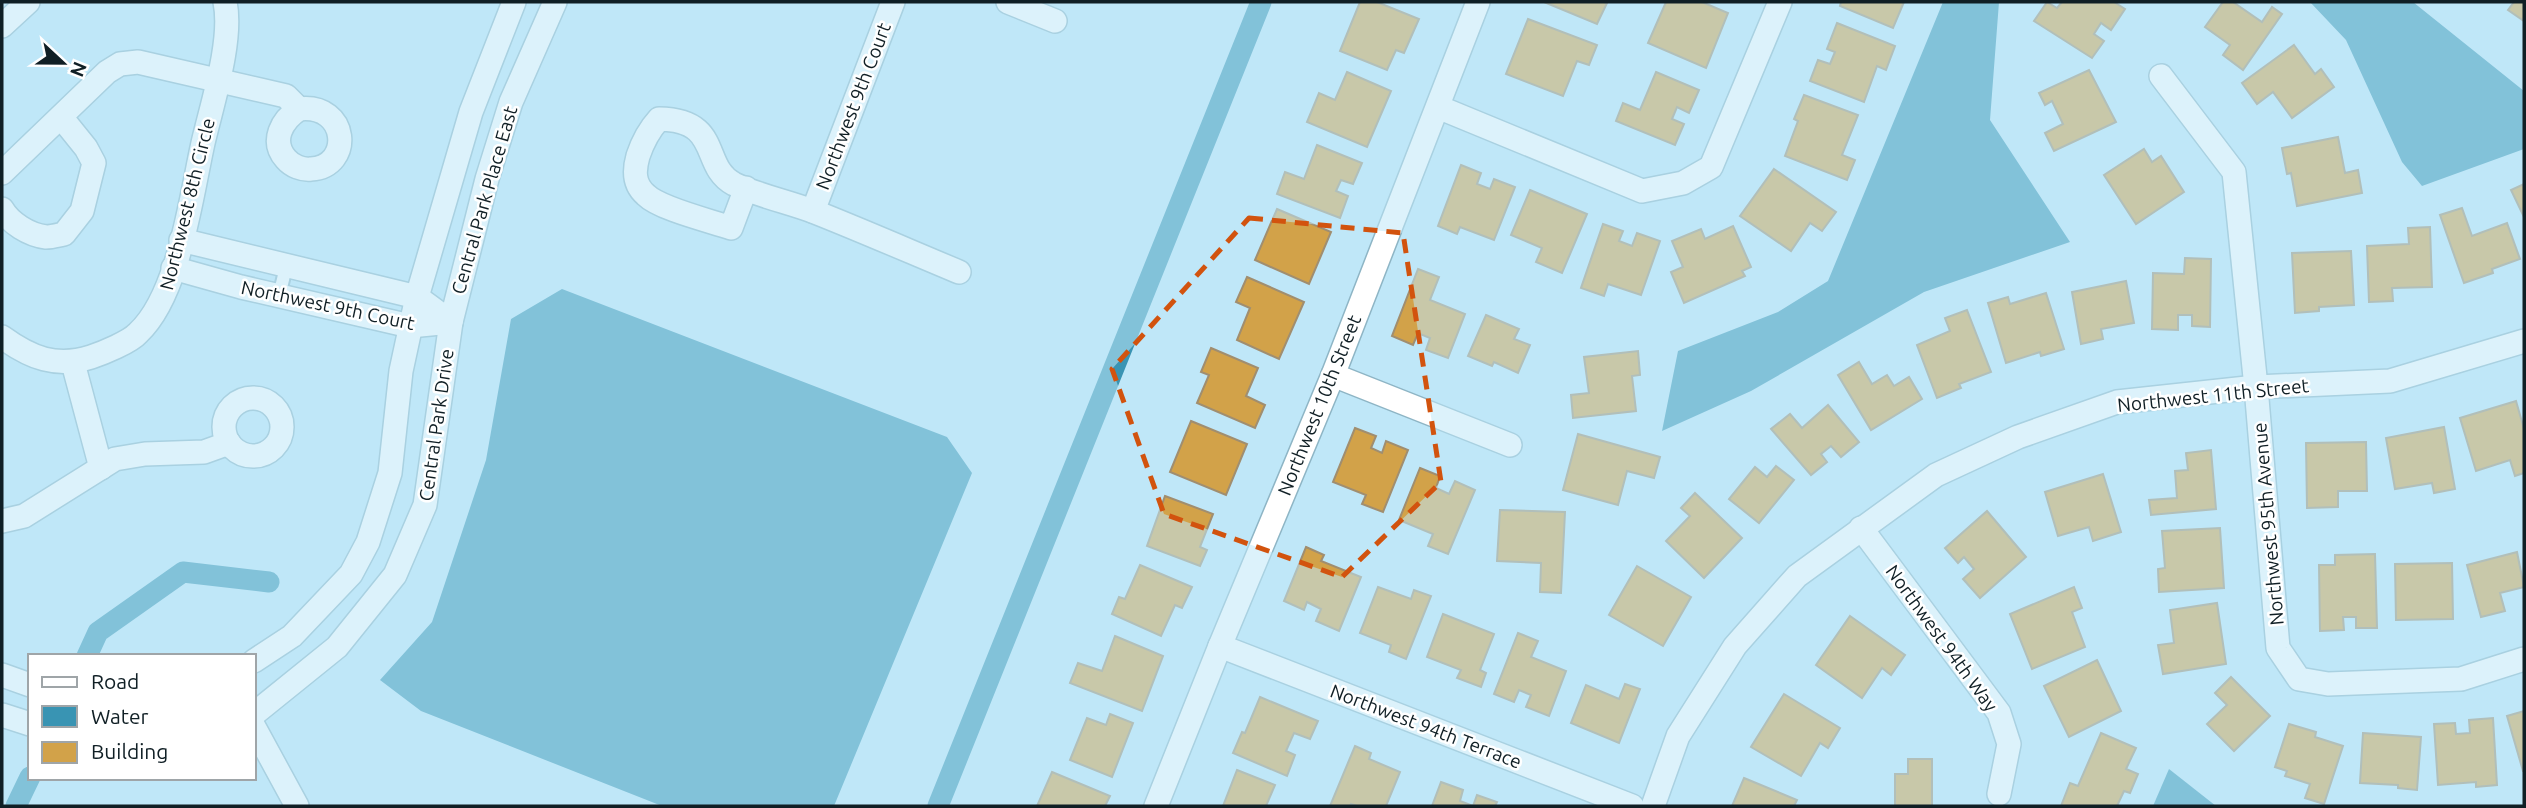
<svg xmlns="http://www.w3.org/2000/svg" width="2526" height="808" viewBox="0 0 2526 808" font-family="Ubuntu,sans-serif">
	<rect width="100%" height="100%" fill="#bfe7f8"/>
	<g fill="#3994b3">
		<path d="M1943,2H1999L1990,120L2070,242L1924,292L1751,391L1662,431L1678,351L1778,312L1828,281Z"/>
		<path d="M2310,2H2413L2524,91V149L2422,186L2402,162L2346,40Z"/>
		<path d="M562,289L947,437L972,473L834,806H662L421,711L380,680L432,622L486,460L511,319Z"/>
		<path d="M2169,769L2216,806H2153Z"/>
	</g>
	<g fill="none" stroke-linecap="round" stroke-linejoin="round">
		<g stroke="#3994b3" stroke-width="21">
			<path d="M87,656L98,632L183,572L269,582"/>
			<path d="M16,806L30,777"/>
			<path d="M938,806L1261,2"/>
		</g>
	</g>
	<g fill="#d2a249" stroke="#a08e70" stroke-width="2">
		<path d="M1360,2H1377L1419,19L1404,53L1396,50L1387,70L1340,51Z"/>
		<path d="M1544,2H1604L1607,3L1597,24Z"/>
		<path d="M1666,2H1702L1728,13L1706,68L1648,43Z"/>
		<path d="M1841,2H1904L1893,28L1840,6Z"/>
		<path d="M2047,2L2057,8L2062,2H2114L2125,9L2111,30L2101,23L2094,34L2104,41L2092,58L2034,21Z"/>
		<path d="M2223,2H2233L2262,22L2272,7L2282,14L2243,70L2223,55L2230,45L2205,27Z"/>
		<path d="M2514,2H2524V21L2508,10Z"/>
		<path d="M1528,19L1597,45L1589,65L1577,61L1563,96L1506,74Z"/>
		<path d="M1837,23L1895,46L1886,70L1877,66L1864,102L1810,81L1818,60L1830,64L1835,52L1827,49Z"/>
		<path d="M2294,45L2315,74L2321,69L2334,87L2292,118L2273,92L2257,104L2242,83Z"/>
		<path d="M2089,70L2116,122L2054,151L2045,133L2063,124L2052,101L2045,105L2039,93Z"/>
		<path d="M1347,72L1391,91L1367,147L1307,122L1319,93L1335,100Z"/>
		<path d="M1656,72L1699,90L1689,113L1677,107L1672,119L1684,124L1675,145L1616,121L1623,103L1640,110Z"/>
		<path d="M1804,95L1858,115L1842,155L1855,160L1847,180L1785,156L1798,121L1794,119Z"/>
		<path d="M2338,137L2345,173L2358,170L2362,193L2297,206L2291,173L2287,174L2282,148Z"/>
		<path d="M1317,145L1362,163L1353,184L1341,180L1336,191L1348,196L1340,218L1277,194L1285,172L1304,179Z"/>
		<path d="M2144,149L2152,162L2161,156L2184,192L2136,224L2104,175Z"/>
		<path d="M1461,165L1481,173L1477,184L1490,189L1494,179L1515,187L1494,240L1460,227L1457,234L1438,226Z"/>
		<path d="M1774,169L1836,212L1822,231L1810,223L1791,251L1740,216Z"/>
		<path d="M2524,184V217L2511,190Z"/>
		<path d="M1530,190L1587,214L1562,273L1536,262L1542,248L1511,235Z"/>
		<path d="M2462,208L2472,236L2507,223L2520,259L2492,269L2493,273L2464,283L2440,215Z"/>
		<path d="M1277,209L1331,232L1309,284L1255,260Z"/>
		<path d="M1603,224L1623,231L1619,241L1632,246L1637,233L1660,241L1641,295L1608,284L1604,296L1581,288Z"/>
		<path d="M1733,226L1751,267L1742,271L1745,276L1684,303L1671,272L1683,267L1672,241L1701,229L1705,239Z"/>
		<path d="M2430,227L2432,287L2392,288L2393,301L2369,302L2367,246L2409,244L2408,228Z"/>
		<path d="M2351,251L2354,305L2319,307V311L2295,313L2292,253Z"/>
		<path d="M2185,258L2211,259L2210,327L2192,326V315H2178V330L2152,329L2153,273L2184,274Z"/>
		<path d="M1418,269L1439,277L1430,300L1465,314L1448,358L1426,350L1430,338L1418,333L1413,345L1392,336Z"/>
		<path d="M1247,277L1304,302L1279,359L1237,340L1250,308L1236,302Z"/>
		<path d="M2126,281L2134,323L2101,329L2103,339L2081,344L2072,292Z"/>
		<path d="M2046,293L2064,349L2041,356L2040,352L2006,363L1988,303L2008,297L2010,304Z"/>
		<path d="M1967,310L1991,372L1959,384L1961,388L1937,398L1917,345L1950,331L1945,318Z"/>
		<path d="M1486,315L1519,329L1514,339L1530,345L1518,373L1494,362L1492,366L1468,356Z"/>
		<path d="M1211,348L1258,368L1246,396L1265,405L1255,428L1197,403L1209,375L1201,372Z"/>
		<path d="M1638,351L1640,375L1632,376L1636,411L1573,418L1571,395L1589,393L1584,357Z"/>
		<path d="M1859,362L1872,384L1887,375L1894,386L1909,377L1922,399L1871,430L1838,375Z"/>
		<path d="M2516,401L2524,429V473L2515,476L2510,460L2476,471L2460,418Z"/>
		<path d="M1828,405L1859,442L1841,457L1831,446L1821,454L1827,462L1811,475L1771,429L1790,414L1802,428Z"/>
		<path d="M1191,421L1247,444L1226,495L1170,472Z"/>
		<path d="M2444,427L2455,489L2434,493L2432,483L2395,489L2386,438Z"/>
		<path d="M1355,428L1376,436L1371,448L1382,453L1386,441L1408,450L1383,512L1362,504L1366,495L1333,482Z"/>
		<path d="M1578,434L1660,457L1654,478L1627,471L1618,505L1563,490Z"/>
		<path d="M2366,442L2367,491H2338V507L2307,508L2306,443Z"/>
		<path d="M2211,450L2216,509L2151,515L2149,500L2177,498L2175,471L2188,470L2186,453Z"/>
		<path d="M1776,466L1794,480L1759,523L1729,499L1755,467L1767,477Z"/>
		<path d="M1420,468L1440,476L1436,488L1449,494L1455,481L1475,490L1448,554L1428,546L1433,534L1399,520Z"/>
		<path d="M2103,474L2121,532L2093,541L2089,527L2058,536L2045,492Z"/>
		<path d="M1695,493L1742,538L1704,578L1666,541L1690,516L1681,508Z"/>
		<path d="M1165,496L1213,514L1200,547L1207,550L1200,566L1147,546Z"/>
		<path d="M1500,510L1565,512L1561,593L1540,592L1541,563L1497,561Z"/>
		<path d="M1987,511L2026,557L1980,598L1963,579L1974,569L1964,557L1958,563L1945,548Z"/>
		<path d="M2220,528L2224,588L2159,592L2158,569L2165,568L2162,531Z"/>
		<path d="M1306,547L1324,555L1321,561L1361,577L1339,631L1316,621L1321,609L1307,602L1304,610L1284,601Z"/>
		<path d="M2517,552L2524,587L2500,593L2505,611L2481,617L2467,565Z"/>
		<path d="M2375,554L2377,628H2356V617H2343L2344,630L2320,631L2319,565H2335V555Z"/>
		<path d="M2452,563L2453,619L2396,620L2395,564Z"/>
		<path d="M1140,565L1192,587L1182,608L1175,605L1161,636L1112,614L1119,597L1125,599Z"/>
		<path d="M1637,566L1691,597L1663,646L1609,615Z"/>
		<path d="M1378,587L1411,599L1414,590L1431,596L1406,659L1389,652L1391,645L1360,633Z"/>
		<path d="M2074,587L2082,608L2072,612L2085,647L2032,669L2010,614Z"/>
		<path d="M2217,603L2226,664L2163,674L2158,645L2174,643L2170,610Z"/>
		<path d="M1443,614L1494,634L1480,670L1486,673L1481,687L1457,678L1461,670L1427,657Z"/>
		<path d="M1850,616L1905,655L1891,675L1882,668L1862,698L1816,665Z"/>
		<path d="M1518,633L1538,641L1531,657L1566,671L1549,716L1526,707L1531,695L1519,690L1514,702L1494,694Z"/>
		<path d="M1115,636L1163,656L1142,711L1070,683L1078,663L1102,671Z"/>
		<path d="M2097,660L2121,711L2069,737L2044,686Z"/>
		<path d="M2231,677L2270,716L2234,751L2207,724L2227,705L2215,693Z"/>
		<path d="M1625,684L1640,689L1619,743L1571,723L1586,685L1619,699Z"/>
		<path d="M1784,694L1840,728L1828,748L1820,743L1801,776L1751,747Z"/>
		<path d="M1260,697L1318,721L1310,739L1294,733L1286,751L1295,755L1287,776L1233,753L1242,732L1245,733Z"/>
		<path d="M2524,711V771H2523L2507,716Z"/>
		<path d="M1110,714L1133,723L1112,777L1070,760L1087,718L1106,725Z"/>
		<path d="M2493,718L2497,785L2476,787V782L2438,785L2434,724L2455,723L2456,734L2470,733L2469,720Z"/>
		<path d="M2289,724L2316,732L2315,737L2343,746L2324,804L2305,798L2310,784L2285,776L2287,771L2275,767Z"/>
		<path d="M2101,733L2136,748L2126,769L2138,774L2130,793L2124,791L2117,806H2061L2070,783L2078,786Z"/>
		<path d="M2363,733L2421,737L2417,790L2398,788V785L2360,783Z"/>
		<path d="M1355,746L1371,753L1369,759L1400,772L1386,806H1357L1351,804L1350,806H1330Z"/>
		<path d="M1908,759H1932V806H1895V774H1908Z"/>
		<path d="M1237,770L1275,785L1266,806H1223Z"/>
		<path d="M1052,772L1110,796L1105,806H1037Z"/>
		<path d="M1744,778L1797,800L1794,806H1732Z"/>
		<path d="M1441,782L1463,790L1460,801L1473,806L1477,795L1497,802L1495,806H1432Z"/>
	</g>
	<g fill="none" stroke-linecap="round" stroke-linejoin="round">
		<g stroke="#8eb5c5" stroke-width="16">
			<path id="service" d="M279,296L286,267"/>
		</g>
		<g stroke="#8eb5c5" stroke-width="26">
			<g id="minor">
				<path d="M1008,2L1055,21"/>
				<path d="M2,26L28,2"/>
				<path d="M2161,76L2234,172L2256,387L2278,648L2299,679L2328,684L2461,679L2524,659"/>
				<path d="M1438,107L1642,191L1683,183L1711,167L1780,2"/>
				<path d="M2,173L107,72L120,64L138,62L286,96L299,109C349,103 353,167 311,169C302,170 292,166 286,159C270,141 282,120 299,109"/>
				<path d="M746,188L731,228C711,221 660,209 646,195C633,184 634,170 638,156C643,141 649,130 659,119C723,120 700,166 734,184C759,196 789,202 815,212C863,231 911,252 959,272"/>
				<path d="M2,209C10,223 29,235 46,237C51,237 59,235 64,234L82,211L94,163L86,148L61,117"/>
				<path d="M813,211L893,2"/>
				<path d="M181,240L417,297L451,322"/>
				<path d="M173,268L241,287L410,326L451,322"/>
				<path d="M2,337C31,358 56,368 91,357C103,353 130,342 138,333C179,295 191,197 203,143C212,104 233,40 225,2"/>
				<path d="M73,363L101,468"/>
				<path d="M1333,375L1510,445"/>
				<circle cx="253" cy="427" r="29"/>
				<path d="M2,521L24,516L115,459L145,454L204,452L229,443"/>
				<path d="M1861,528L1999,713L2009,744L1999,794"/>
				<path d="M1220,646L1632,806"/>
				<path d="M254,661L292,636L351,574L368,542L390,473L401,371L417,297L471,112L514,2"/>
				<path d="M2,675L30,685"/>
				<path d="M254,714L337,647L395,575L425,505L451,322L487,179L511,102L555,2"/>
				<path d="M2,715L30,724"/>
				<path d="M254,727L297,806"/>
				<path d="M1156,806L1220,646L1333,375L1478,2"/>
				<path d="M1653,806L1678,736L1735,646L1797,576L1936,475L2018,437L2117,402L2256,387L2390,381L2524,341"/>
			</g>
		</g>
		<use href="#service" stroke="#fff" stroke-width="12"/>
		<use href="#minor" stroke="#fff" stroke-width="23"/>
	</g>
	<path d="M0 0H2526V808H0ZM1249,218L1403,233L1441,482L1342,577L1164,514L1112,369Z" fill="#bfe7f8" fill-opacity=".55" fill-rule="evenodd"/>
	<path fill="none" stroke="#d2530e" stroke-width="5" stroke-dasharray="14 9" stroke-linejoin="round" d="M1249,218L1403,233L1441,482L1342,577L1164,514L1112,369Z"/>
	<g text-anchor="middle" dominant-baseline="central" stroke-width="5" stroke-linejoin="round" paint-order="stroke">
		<g font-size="19" fill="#101f25" stroke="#fff">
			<text transform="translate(853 106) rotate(-69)">Northwest 9th Court</text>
			<text transform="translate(484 200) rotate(-74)">Central Park Place East</text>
			<text transform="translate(187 204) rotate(-76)">Northwest 8th Circle</text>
			<text transform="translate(328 305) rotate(12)">Northwest 9th Court</text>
			<text transform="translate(2213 395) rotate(-6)">Northwest 11th Street</text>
			<text transform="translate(1319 405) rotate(-68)">Northwest 10th Street</text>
			<text transform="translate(436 425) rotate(-82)">Central Park Drive</text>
			<text transform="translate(2268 524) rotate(-95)">Northwest 95th Avenue</text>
			<text transform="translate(1942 638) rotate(54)">Northwest 94th Way</text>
			<text transform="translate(1426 726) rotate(21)">Northwest 94th Terrace</text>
		</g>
	</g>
	<rect width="2526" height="808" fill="none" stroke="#101f25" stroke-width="7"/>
	<rect x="28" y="654" width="228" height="126" fill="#ffffff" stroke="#9fa5a8" stroke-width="2"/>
	<rect x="42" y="677" width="35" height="10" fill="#ffffff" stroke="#9fa5a8" stroke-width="2"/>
	<text x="91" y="689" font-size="21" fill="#101f25">Road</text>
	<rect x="42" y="706" width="35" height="21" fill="#3994b3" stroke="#9fa5a8" stroke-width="2"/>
	<text x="91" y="724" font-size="21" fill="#101f25">Water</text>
	<rect x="42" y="742" width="35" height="21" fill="#d2a249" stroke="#9fa5a8" stroke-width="2"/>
	<text x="91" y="759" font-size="21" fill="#101f25">Building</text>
	<g transform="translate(63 63) rotate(112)" stroke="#ffffff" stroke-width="5" paint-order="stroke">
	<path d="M0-5L12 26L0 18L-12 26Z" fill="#101f25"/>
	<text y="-10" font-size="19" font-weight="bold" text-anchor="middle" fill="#101f25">N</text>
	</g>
</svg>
